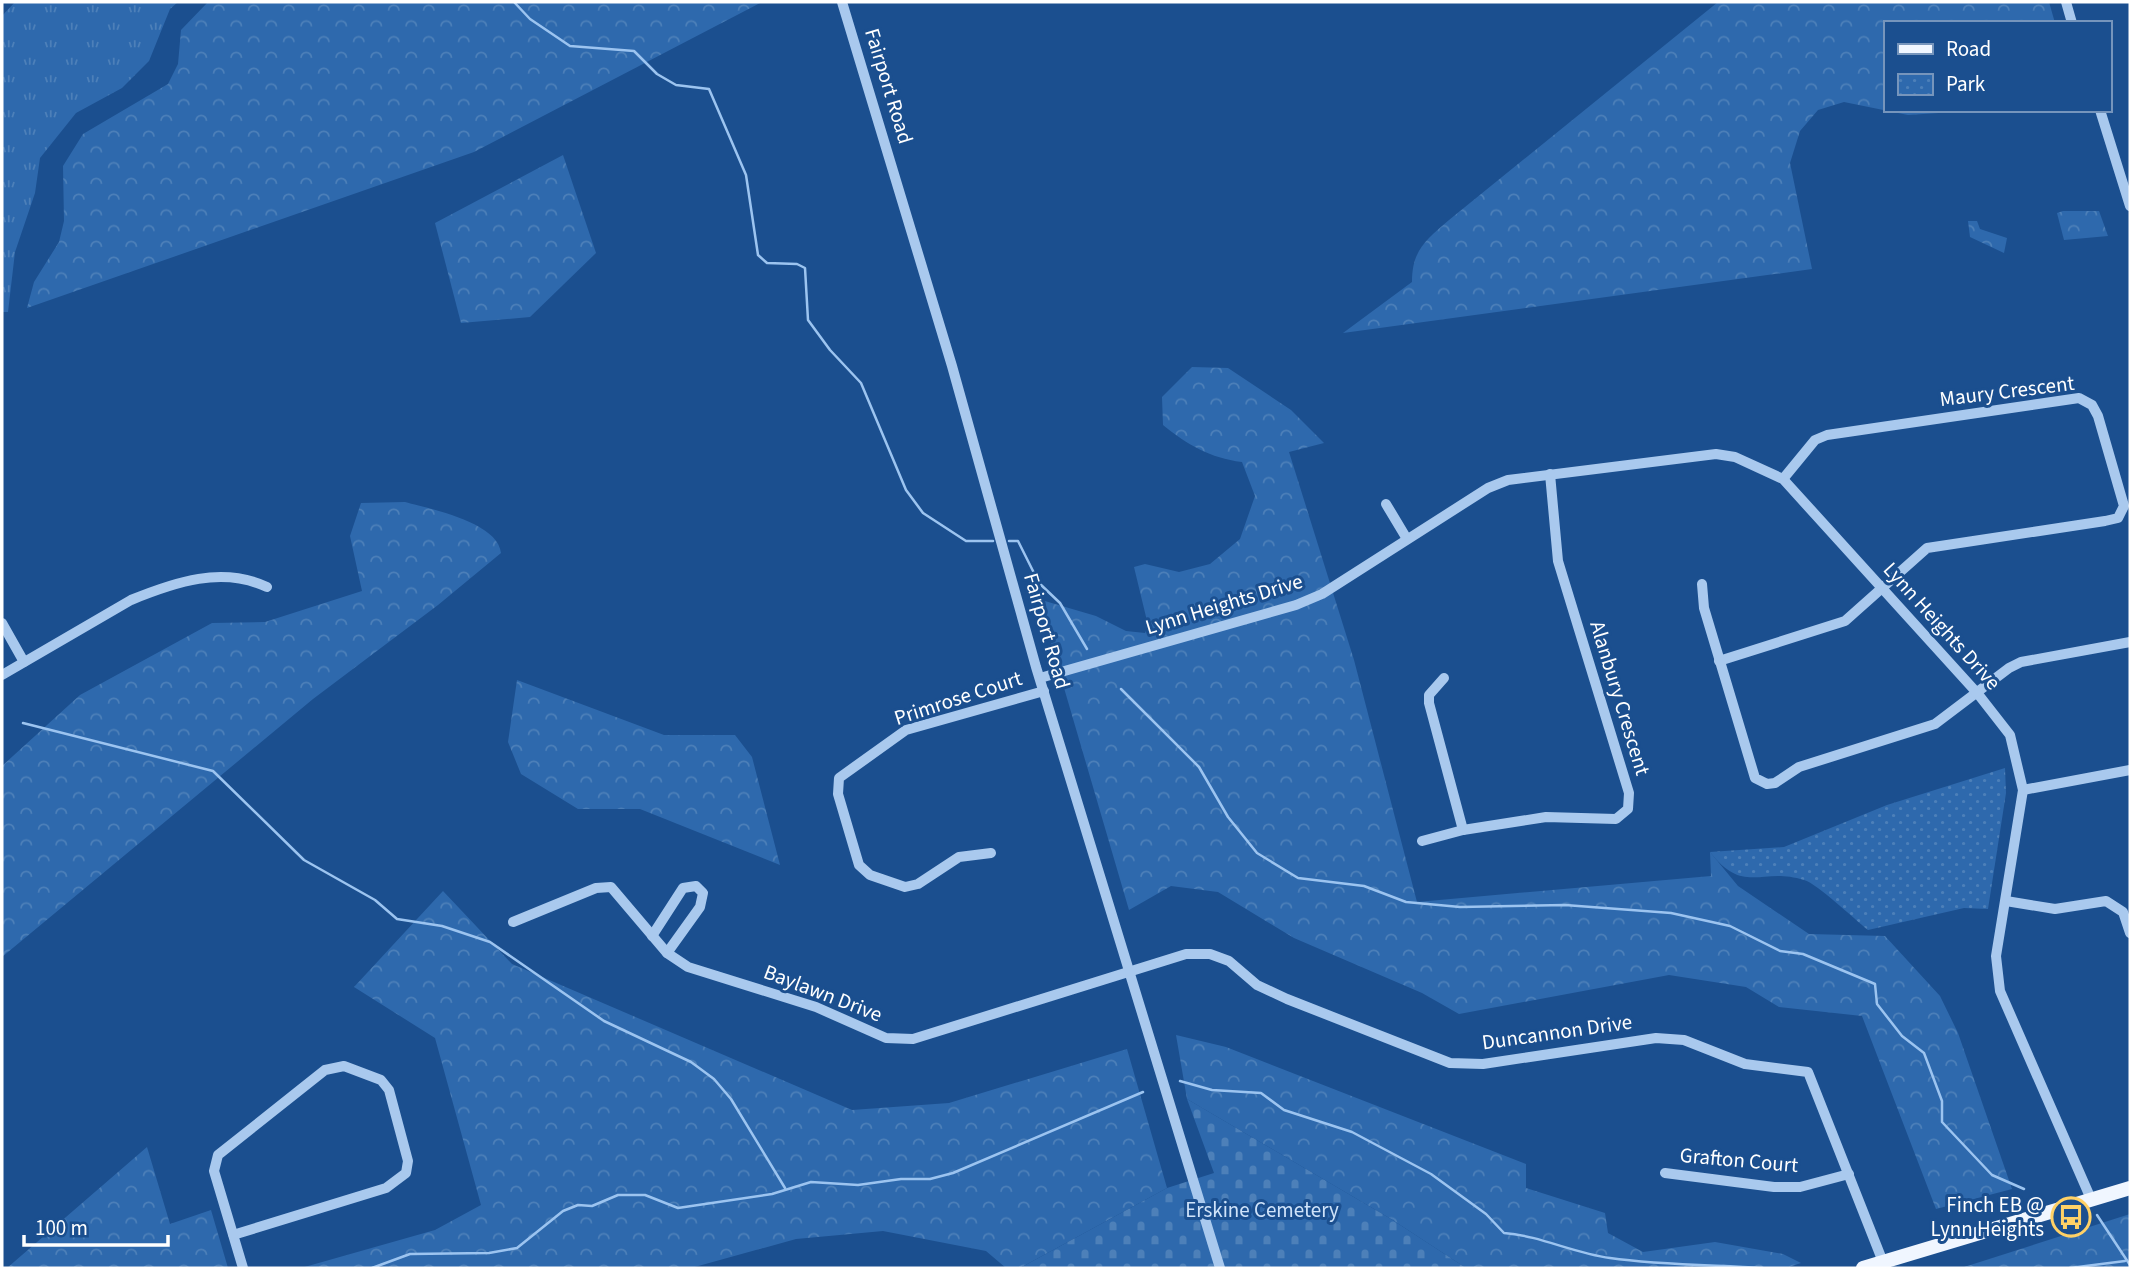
<svg xmlns="http://www.w3.org/2000/svg" width="2132" height="1270" viewBox="0 0 2132 1270" font-family="'Source Sans 3',sans-serif">
	<defs>
		<pattern id="grass-tufts" width="24" height="20" patternUnits="userSpaceOnUse" patternTransform="scale(1.75)"><rect width="24" height="20" fill="#2e69ad"/><path d="M3 7l-1-3M5 7V3M7 7l1-3M15 17l-1-3M17 17v-4M19 17l1-3" fill="none" stroke="#4d80b9"/></pattern>
		<pattern id="forest-crowns" width="20" height="18" patternUnits="userSpaceOnUse" patternTransform="scale(1.75)"><rect width="20" height="18" fill="#2e69ad"/><path d="M2 6a3 3 0 1 1 6 0M12 15a3 3 0 1 1 6 0" fill="none" stroke="#4d80b9"/></pattern>
		<pattern id="cemetery-stones" width="16" height="16" patternUnits="userSpaceOnUse" patternTransform="scale(1.75)"><rect width="16" height="16" fill="#2e69ad"/><path d="M2 7V4a2 2 0 0 1 4 0v3zM10 15v-3a2 2 0 0 1 4 0v3z" fill="#4d80b9"/></pattern>
		<pattern id="park-dots" width="8" height="8" patternUnits="userSpaceOnUse" patternTransform="scale(1.75)"><rect width="8" height="8" fill="#2e69ad"/><path d="M2 2h.1M6 6h.1" fill="none" stroke="#4d80b9" stroke-width="1.8" stroke-linecap="round"/></pattern>
	</defs>
	<rect width="100%" height="100%" fill="#1b4f8f"/>
	<path fill="url(#grass-tufts)" d="M15,2H178L170,9L149,61L122,88L76,113L40,158L35,193L15,252L8,312H2V16Z"/>
	<g fill="url(#forest-crowns)">
		<path d="M208,2H762L474,152L27,308L34,282L59,242L64,221L63,166L83,134L168,84L178,64L181,30Z"/>
		<path d="M1718,2H2049L2055,23H1885V110H1985L1908,115L1844,102L1818,110L1800,131L1790,163L1812,269L1343,333L1412,282C1412,250 1426,240 1449,220Z"/>
		<path d="M563,155L596,253L530,317L461,323L435,223Z"/>
		<path d="M2063,211H2099L2108,236L2064,240L2057,213Z"/>
		<path d="M1968,221H1977L1980,229L2007,238L2004,253L1970,237Z"/>
		<path d="M1192,367L1228,368L1291,410L1324,443L1289,452L1354,660L1417,902L1711,876L1710,852L1738,886L1809,934L1885,936L1940,996L1958,1033L2012,1189L1936,1209L1862,1016L1779,1007L1746,987L1669,975L1459,1014L1422,993L1294,938L1218,892L1171,886L1129,910L1038,599L1096,616L1126,631L1145,633L1148,625L1134,567L1145,564L1179,572L1210,564L1240,539L1255,496L1242,462C1210,458 1188,445 1163,425L1162,397Z"/>
		<path d="M405,502C430,509 498,522 501,553L438,605L313,699L2,957V766L80,695L212,623L265,622L362,591L350,536L361,503Z"/>
		<path d="M517,680L664,735H735L752,757L780,865L640,809H578L521,774L508,742Z"/>
		<path d="M443,891L512,964L852,1110L949,1103L1127,1049L1167,1188L1020,1268H1006L986,1251L883,1231L796,1239L691,1268H301L435,1230L481,1205L435,1038L354,987Z"/>
		<path d="M1176,1035L1226,1047L1526,1164V1188L1605,1213L1608,1233L1643,1252L1715,1242L1783,1254L1801,1263L1786,1268H1466L1391,1219L1187,1099Z"/>
		<path d="M147,1147L170,1224L211,1210L228,1268H7Z"/>
		<path d="M2130,1214V1268H1961Z"/>
	</g>
	<path fill="url(#cemetery-stones)" d="M1187,1099L1391,1219L1466,1268H1020L1167,1188L1214,1173Z"/>
	<path fill="url(#park-dots)" d="M2005,768L2006,793L1988,909L1964,908L1868,930C1854,919 1818,884 1804,880C1761,866 1744,896 1710,852L1784,847L1887,805Z"/>
	<g fill="none" stroke-linecap="round" stroke-linejoin="round">
		<g stroke="#9cc4f0" stroke-width="2.5">
			<path d="M514,2L530,19L570,46L634,51L657,74L676,85L709,89L746,175L758,255L767,263L797,264L805,268L808,320L830,350L861,383L906,490L923,513L966,541H993"/>
			<path d="M1009,541H1018L1039,583L1060,603L1087,649"/>
			<path d="M1121,689L1199,767L1228,817L1257,853L1298,878L1364,886L1406,902L1460,907L1565,905L1671,913L1730,926L1780,951L1803,954L1875,984L1877,1004L1902,1036L1924,1053L1942,1101V1122L1992,1175L2024,1189"/>
			<path d="M23,723L213,771L304,860L375,900L397,919L442,926L490,942L604,1021L691,1062L714,1079L731,1099L785,1188"/>
			<path d="M1180,1081L1212,1090L1261,1093L1284,1110L1352,1132L1431,1174L1486,1214L1504,1233C1541,1236 1573,1253 1610,1258C1659,1265 1711,1265 1762,1268"/>
			<path d="M2097,1215L2130,1265"/>
			<path d="M372,1268L410,1254L489,1253L517,1248L563,1211L578,1205L592,1206L618,1195H645L678,1208L772,1194L811,1182L858,1185L901,1179H930L953,1173L1143,1092"/>
			<path d="M2070,1268L2125,1261"/>
		</g>
		<g stroke="#a9c9ee" stroke-width="10">
			<path d="M842,2L952,366L1036,667L1220,1268"/>
			<path d="M2066,2L2072,23"/>
			<path d="M2100,110L2130,206"/>
			<path d="M1386,504L1407,539"/>
			<path d="M1702,584L1704,608L1755,778L1767,784L1775,783L1799,767L1935,724L2009,668L2021,662L2130,642"/>
			<path d="M2,623L24,662"/>
			<path d="M1719,661L1845,621L1927,548L2105,521L2118,518L2124,506L2098,416L2092,405L2079,398L1827,435L1815,440L1783,479"/>
			<path d="M2,675L131,600C175,582 222,566 267,587"/>
			<path d="M1040,678L1296,605L1322,594L1488,488L1508,480L1716,454L1735,457L1783,479L1978,694L2010,735L2023,790L1996,956L2000,991L2091,1199"/>
			<path d="M1444,678L1429,695V703L1463,830"/>
			<path d="M2023,790L2130,770"/>
			<path d="M1422,841L1463,830L1546,817L1616,819L1628,809L1629,793L1558,561L1550,474"/>
			<path d="M991,853L959,857L918,884L905,887L870,875L859,865L838,794L839,778L906,730L1044,691"/>
			<path d="M2006,901L2055,909L2106,901L2123,912L2130,933"/>
			<path d="M513,922L596,888L611,887L667,953L688,967L816,1007L886,1038L913,1039L1186,954H1210L1229,961L1257,985L1287,999L1450,1063L1483,1064L1656,1038L1684,1040L1745,1064L1808,1072L1883,1262"/>
			<path d="M652,936L683,888L696,886L703,893L700,907L667,953"/>
			<path d="M1665,1173L1774,1187H1800L1849,1174"/>
			<path d="M233,1235L386,1188L406,1173L408,1161L389,1090L381,1080L344,1066L325,1070L218,1155L214,1171L243,1268"/>
		</g>
		<path stroke="#f0f6ff" stroke-width="14" d="M1863,1268L2130,1188"/>
	</g>
	<defs>
		<g id="bus-ring" transform="scale(2.0125)"><circle r="9.5" fill="#1b4f8f" stroke="#ffd166" stroke-width="1.5"/><path d="M-5-6H5V4H4V6H2V4H-2V6H-4V4H-5ZM-3.5-4V0h7V-4ZM-3.5 1.2v1.5H-2V1.2ZM2 1.2v1.5H3.5V1.2Z" fill="#ffd166"/></g>
	</defs>
	<g fill-rule="evenodd">
		<use href="#bus-ring" x="2071" y="1217"/>
	</g>
	<g text-anchor="middle" dominant-baseline="central" stroke-width="6" stroke-linejoin="round" paint-order="stroke">
		<g font-size="21" fill="#fff" stroke="#1b4f8f">
			<text transform="translate(889 86) rotate(73)">Fairport Road</text>
			<text transform="translate(2007 391) rotate(-7)">Maury Crescent</text>
			<text transform="translate(1224 604) rotate(-17)">Lynn Heights Drive</text>
			<text transform="translate(1942 626) rotate(48)">Lynn Heights Drive</text>
			<text transform="translate(1047 631) rotate(74)">Fairport Road</text>
			<text transform="translate(958 698) rotate(-18)">Primrose Court</text>
			<text transform="translate(1620 698) rotate(73)">Alanbury Crescent</text>
			<text transform="translate(823 993) rotate(21)">Baylawn Drive</text>
			<text transform="translate(1557 1032) rotate(-8)">Duncannon Drive</text>
			<text transform="translate(1739 1160) rotate(5)">Grafton Court</text>
		</g>
		<g font-size="21" fill="#fff" stroke="#1b4f8f" text-anchor="end">
			<text x="2044" y="1205">Finch EB @<tspan x="2044" dy="24">Lynn Heights</tspan></text>
		</g>
		<g font-size="21" fill="#cfe3fa" stroke="#1b4f8f">
			<text x="1262" y="1210">Erskine Cemetery</text>
		</g>
	</g>
	<rect width="2132" height="1270" fill="none" stroke="#ffffff" stroke-width="7"/>
	<rect x="1884" y="21" width="228" height="91" fill="#1b4f8f" stroke="#7695bc" stroke-width="2"/>
	<rect x="1898" y="44" width="35" height="10" fill="#f0f6ff" stroke="#7695bc" stroke-width="2"/>
	<text x="1946" y="56" font-size="21" fill="#ffffff">Road</text>
	<rect x="1898" y="74" width="35" height="21" fill="url(#park-dots)" stroke="#7695bc" stroke-width="2"/>
	<text x="1946" y="91" font-size="21" fill="#ffffff">Park</text>
	<path d="M24 1235v10h144v-10" fill="none" stroke="#ffffff" stroke-width="3.5"/>
	<text x="35" y="1235" font-size="21" fill="#ffffff" stroke="#1b4f8f" stroke-width="5" paint-order="stroke">100 m</text>
</svg>
